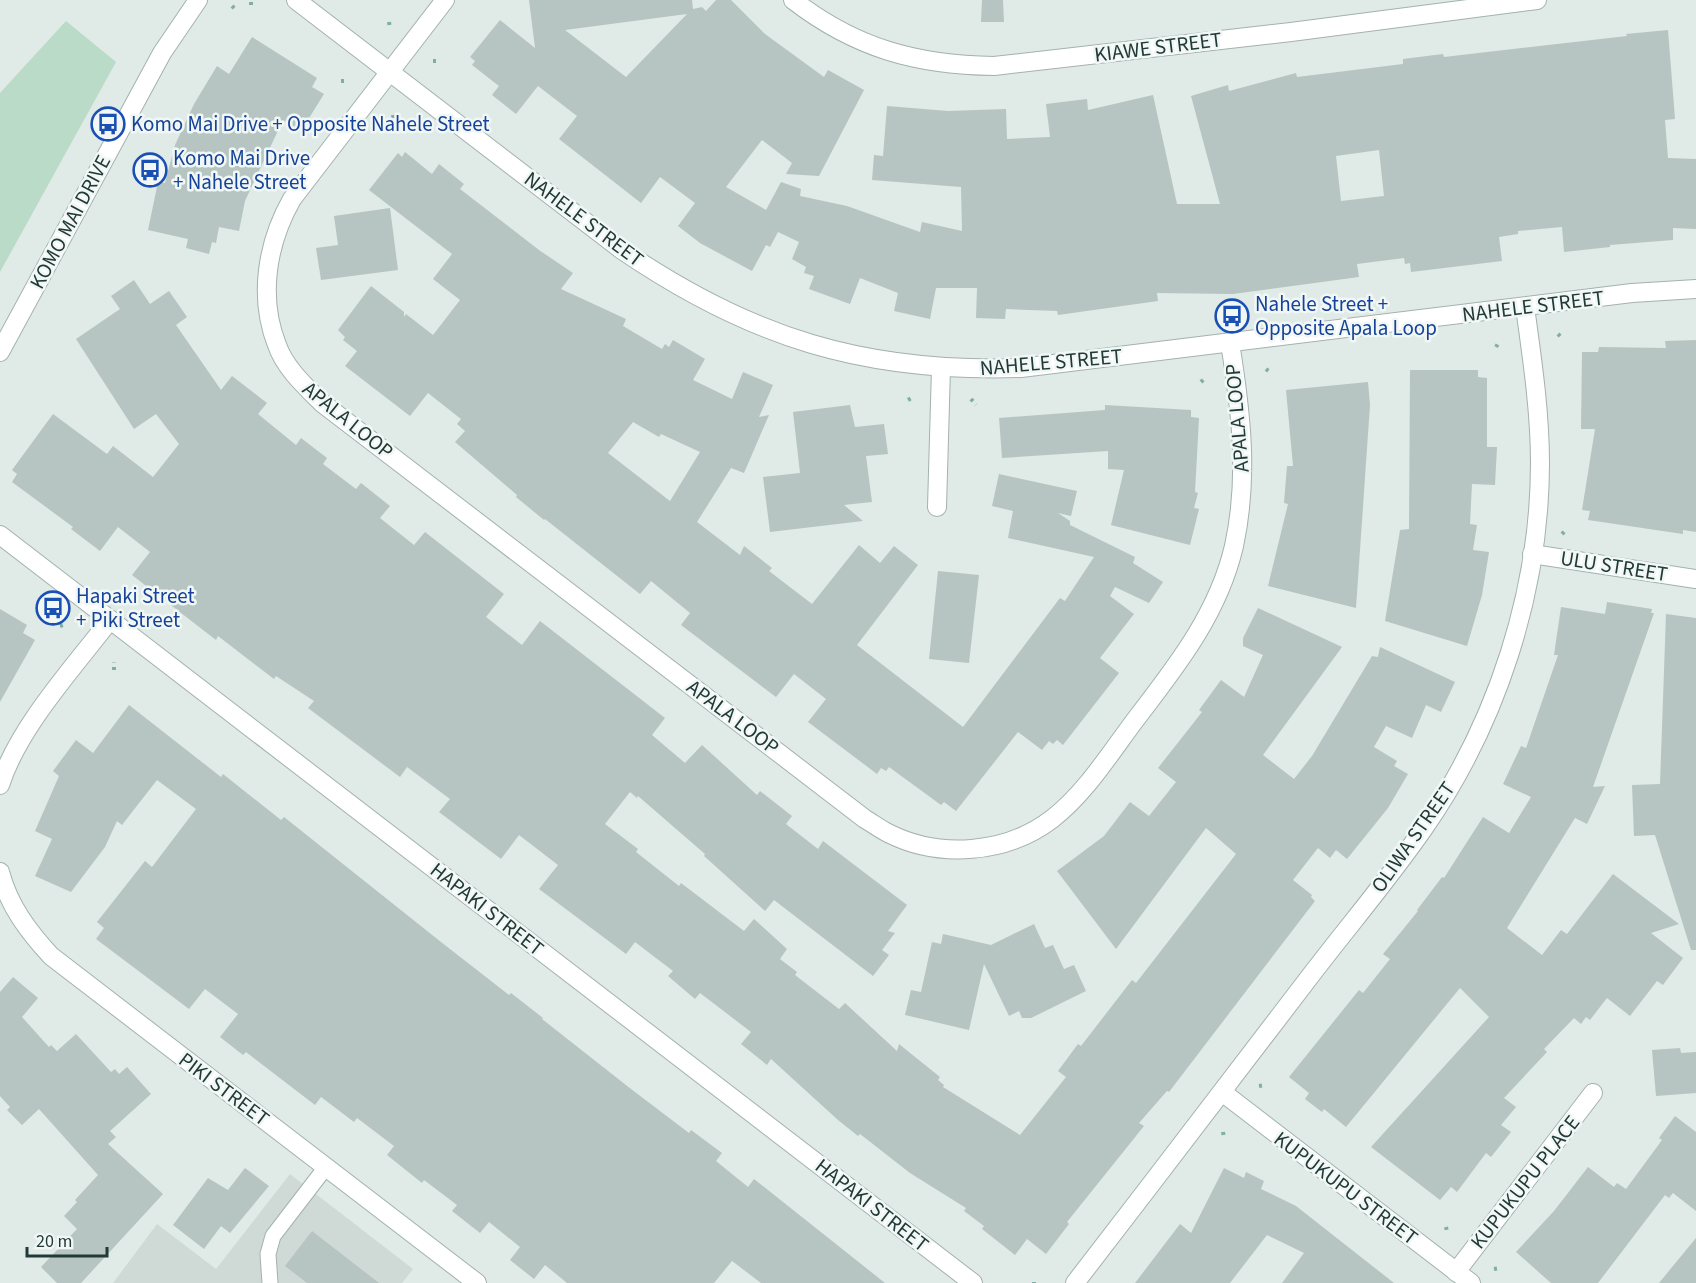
<svg xmlns="http://www.w3.org/2000/svg" width="1696" height="1283" viewBox="0 0 1696 1283" font-family="'Source Sans 3',sans-serif">
	<rect width="100%" height="100%" fill="#e0eae7"/>
	<path fill="#cfdad6" d="M290,1174L413,1269L402,1283H113L157,1224L216,1269Z"/>
	<path fill="#badbc7" d="M66,21L116,62L0,272V93Z"/>
	<g fill="#b6c5c1" fill-rule="evenodd">
		<path d="M529,0H692L693,9L702,7L706,11L716,0H731L765,34L824,77L828,70L864,90L819,176L786,174L792,163L762,140L726,187L766,210L781,182L801,189L800,196L847,206L920,232L922,222L962,231L961,187L872,180L874,155L883,156L887,106L948,111L1006,109L1007,139L1050,137L1046,104L1087,99L1088,110L1153,95L1177,204H1220L1191,96L1228,85L1229,91L1296,73L1297,77L1403,64V59L1443,54L1444,57L1627,36L1626,34L1668,30L1675,119L1665,120L1668,158L1696,159V229L1673,228V240L1610,245V247L1564,252L1562,227L1518,231V234L1499,237L1502,261L1411,272L1410,263L1405,264L1404,258L1357,264L1359,277L1233,294L1157,293L1158,301L1058,315L1057,311L1006,309L1005,319L976,318L977,288H936L930,319L894,311L898,293L860,278L850,304L809,289L814,276L804,273L806,267L792,259L799,242L778,232L770,247L766,245L752,271L700,243L678,226L695,203L660,177L641,203L559,139L577,116L538,86L516,114L492,95L499,86L472,65L475,61L470,57L500,20L535,48ZM687,14L626,77L565,30ZM1379,150L1384,196L1341,201L1336,156Z"/>
		<path d="M982,0H1003L1004,22H981Z"/>
		<path d="M252,37L317,78L312,87L324,94L301,131L283,120L245,201L239,231L219,227L216,243L212,242L209,254L186,248L188,239L148,230L158,182L165,183L175,145L194,104L217,66L229,74Z"/>
		<path d="M405,152L432,174L439,164L464,184L460,189L539,250L573,273L561,289L626,319L623,326L662,349L665,344L669,347L673,340L705,359L693,380L732,399L743,372L773,385L759,417L769,415L744,473L731,468L697,522L740,555L744,546L772,568L769,571L812,604L859,545L880,563L894,546L918,565L857,645L963,727L1060,598L1065,601L1094,557L1008,538L1013,511L992,506L999,474L1077,491L1071,516L1058,513L1070,521V525L1135,557L1133,563L1163,582L1149,603L1115,587L1110,596L1134,614L1100,658L1119,673L1063,745L1057,740L1053,744L1049,741L1042,750L1018,732L956,811L944,802L941,805L889,767L886,771L881,768L877,774L808,722L826,699L794,674L776,697L681,625L690,613L651,581L640,594L545,519L544,520L516,497L517,495L455,442L465,431L457,424L461,419L428,393L410,416L345,366L357,351L343,340L345,337L338,330L371,286L404,312V317L406,314L433,335L460,300L433,279L452,254L369,190L398,153L402,157ZM633,422L659,437L661,434L700,452L670,501L608,453Z"/>
		<path d="M390,208L398,270L321,280L316,248L338,245L334,216Z"/>
		<path d="M134,280L150,304L169,291L187,317L176,325L221,390L232,376L267,403L258,414L296,445L301,438L327,458L323,464L356,489L361,483L390,506L380,518L414,545L425,532L504,594L486,617L522,645L540,621L665,718L652,735L685,763L702,745L757,795L760,791L792,816L786,824L818,849L823,841L907,905L888,931L895,933L882,950L889,955L873,976L774,900L765,911L704,856L705,854L638,796L637,798L630,792L605,824L638,849L636,852L679,886L681,883L744,931L754,919L787,949L780,959L797,972L795,975L839,1009L845,1003L897,1051L899,1044L940,1077L938,1080L944,1085L943,1087L1020,1135L1066,1077L1058,1071L1078,1044L1081,1046L1132,980L1136,983L1236,854L1206,828L1116,949L1057,871L1104,836L1130,802L1149,816L1176,782L1158,768L1202,712L1199,710L1221,680L1244,697L1263,655L1243,646V638L1258,608L1342,647L1263,755L1294,779L1312,756L1372,656L1378,657L1380,647L1455,682L1441,712L1426,705L1412,738L1386,726L1374,747L1397,761L1394,766L1408,774L1388,808L1347,859L1336,850L1330,858L1318,848L1293,880L1312,895L1311,897L1315,901L1169,1092L1167,1091L1139,1123L1144,1126L1067,1222L1069,1224L1046,1254L1027,1239L1015,1255L982,1229L984,1226L964,1211L966,1208L910,1173L860,1134L858,1136L838,1120L771,1059L767,1065L741,1044L751,1032L700,993L695,999L668,976L673,971L635,942L626,954L539,889L558,865L519,835L501,859L439,812L450,799L407,767L400,777L308,708L314,701L276,676L274,679L218,636L216,640L132,575L150,552L118,527L100,551L71,529L73,527L12,482L17,474L12,470L53,414L107,454L113,446L153,477L179,444L156,414L134,429L76,339L120,309L111,296Z"/>
		<path d="M1696,340V532L1683,530V534L1588,520L1590,511L1582,510L1595,429H1581L1582,352H1598L1599,347L1666,348L1665,341Z"/>
		<path d="M1410,370H1478V377L1487,378V447H1497L1495,485L1472,484L1470,524L1477,525L1473,550L1489,552L1482,595L1467,646L1385,621L1400,530L1409,529Z"/>
		<path d="M1368,382L1370,405L1356,608L1268,586L1288,504L1284,503L1287,466H1293L1286,390Z"/>
		<path d="M850,405L855,427L884,424L888,454L866,456L872,502L844,505L863,521L770,532L763,477L800,473L793,412Z"/>
		<path d="M1105,405L1191,410V417L1199,418L1195,492L1198,493L1194,508L1199,509L1190,545L1111,525L1124,470L1108,469V451L1002,458L999,418L1105,410Z"/>
		<path d="M938,571L979,575L969,663L929,659Z"/>
		<path d="M1607,602L1652,609L1651,613H1654L1593,787L1605,786L1587,824L1575,818L1507,928L1542,955L1561,930L1567,934L1613,874L1679,924L1651,933L1683,958L1663,985L1657,981L1630,1016L1607,998L1590,1020L1586,1017L1581,1024L1574,1018L1544,1049L1547,1052L1504,1098L1516,1107L1501,1125L1511,1132L1491,1157L1486,1153L1457,1192L1451,1187L1440,1200L1371,1147L1489,1017L1460,988L1346,1127L1324,1109L1322,1112L1305,1099L1309,1093L1289,1077L1359,990L1363,993L1390,959L1383,954L1418,911L1417,910L1442,877L1444,878L1483,817L1509,833L1531,797L1503,784L1521,746L1526,748L1558,655H1554L1561,607L1605,614Z"/>
		<path d="M0,609L27,625L23,633L35,640L0,702Z"/>
		<path d="M1666,614L1696,618V950H1691L1655,835L1634,836L1632,785L1660,784Z"/>
		<path d="M129,705L221,777L223,774L281,820L284,817L441,942L509,995L511,993L543,1018L542,1019L631,1089L689,1133L691,1130L722,1153L716,1161L748,1187L754,1179L885,1283H761L732,1261L714,1283H567L545,1265L534,1279L510,1260L520,1247L489,1222L480,1233L452,1211L457,1205L424,1180L422,1183L387,1155L394,1146L357,1118L354,1122L321,1097L315,1105L246,1052L243,1055L220,1037L238,1014L205,989L189,1009L96,939L104,928L97,922L145,861L152,867L196,809L157,780L122,825L117,821L105,847L71,892L35,876L52,839L35,831L59,776L53,771L76,740L93,753Z"/>
		<path d="M1034,924L1045,948L1053,945L1064,969L1074,965L1086,991L1031,1018H1022L1019,1011L1009,1016L984,964L969,1030L905,1015L911,990L921,992L932,942L941,944L943,934L991,945Z"/>
		<path d="M13,977L38,998L22,1017L49,1047L51,1045L57,1051L76,1034L111,1072L115,1069L119,1074L127,1067L151,1094L110,1131L116,1137L108,1144L163,1194L81,1283H57L41,1267L77,1229L64,1216L77,1202L75,1200L98,1175L39,1109L22,1125L7,1110L10,1107L0,1096V992Z"/>
		<path d="M1680,1048L1681,1053L1696,1052V1093L1656,1096L1652,1050Z"/>
		<path d="M1675,1116L1696,1132V1211L1673,1193L1669,1198L1665,1195L1598,1283H1551L1516,1252L1554,1211L1588,1167L1614,1187L1617,1183L1626,1189L1662,1140L1659,1138Z"/>
		<path d="M245,1168L269,1186L230,1233L221,1226L204,1249L173,1225L208,1178L228,1190Z"/>
		<path d="M1224,1168L1244,1178L1246,1172L1264,1181L1261,1189L1296,1206L1394,1283H1282L1304,1253L1267,1235L1230,1283H1135L1180,1224L1191,1233Z"/>
		<path d="M312,1231L379,1283H307L285,1266Z"/>
		<path d="M1696,1238V1283H1659Z"/>
	</g>
	<g fill="none" stroke-linecap="round" stroke-linejoin="round">
		<g stroke="#a3b2af" stroke-width="17">
			<path id="service" d="M270,1283L268,1254L273,1236L326,1167"/>
		</g>
		<g stroke="#a3b2af" stroke-width="20">
			<g id="minor">
				<path d="M445,0L292,199C267,243 258,297 277,345C285,368 305,386 322,403L865,819C872,823 880,829 888,833C939,859 1006,854 1052,819C1087,792 1112,750 1139,715C1179,663 1219,611 1234,546C1249,477 1241,411 1230,343"/>
				<path d="M793,0C855,48 916,65 994,66L1291,32L1537,0"/>
				<path d="M937,507L941,368"/>
				<path d="M1532,554L1696,579"/>
				<path d="M0,785C18,728 73,668 110,620"/>
				<path d="M0,872C9,906 28,931 51,956L477,1283"/>
				<path d="M1222,1092L1471,1283"/>
				<path d="M1456,1272L1593,1093"/>
				<path d="M1075,1283C1153,1182 1230,1081 1308,979C1346,929 1388,880 1424,828C1497,723 1540,591 1540,463C1540,411 1532,358 1525,307"/>
			</g>
		</g>
		<g stroke="#a3b2af" stroke-width="20">
			<g id="tertiary">
				<path d="M296,0L622,250C751,338 865,373 1021,368L1632,293L1696,289"/>
				<path d="M0,352L162,53L198,0"/>
				<path d="M0,535L973,1283"/>
			</g>
		</g>
		<g stroke="#82ada5" stroke-width="4" stroke-dasharray="3 4.5" stroke-linecap="butt">
			<path d="M251,2V8"/>
			<path d="M232,6L237,11"/>
			<path d="M389,22L390,28"/>
			<path d="M433,61H440"/>
			<path d="M341,81H348"/>
			<path d="M393,115L394,123"/>
			<path d="M1558,334L1563,339"/>
			<path d="M1496,347L1499,342"/>
			<path d="M1266,369L1271,373"/>
			<path d="M1201,382L1206,377"/>
			<path d="M971,399L976,405"/>
			<path d="M908,400L913,397"/>
			<path d="M1562,534L1567,529"/>
			<path d="M60,626L66,624"/>
			<path d="M114,670V662"/>
			<path d="M1259,1086L1266,1085"/>
			<path d="M1223,1132L1224,1138"/>
			<path d="M1446,1227L1447,1232"/>
			<path d="M1494,1269L1501,1268"/>
			<path d="M1034,1282V1283"/>
		</g>
		<use href="#service" stroke="#fff" stroke-width="15"/>
		<use href="#minor" stroke="#fff" stroke-width="18"/>
		<use href="#tertiary" stroke="#fff" stroke-width="18"/>
	</g>
	<defs>
		<g id="bus-ring" transform="scale(1.725)"><circle r="9.5" fill="#f1f7f5" stroke="#1a4fb4" stroke-width="1.5"/><path d="M-5-6H5V4H4V6H2V4H-2V6H-4V4H-5ZM-3.5-4V0h7V-4ZM-3.5 1.2v1.5H-2V1.2ZM2 1.2v1.5H3.5V1.2Z" fill="#1a4fb4"/></g>
	</defs>
	<g fill-rule="evenodd">
		<use href="#bus-ring" x="108" y="124"/>
		<use href="#bus-ring" x="150" y="170"/>
		<use href="#bus-ring" x="1232" y="316"/>
		<use href="#bus-ring" x="53" y="608"/>
	</g>
	<g text-anchor="middle" dominant-baseline="central" stroke-width="5" stroke-linejoin="round" paint-order="stroke">
		<g font-size="21" fill="#223a37" stroke="#f1f7f5">
			<text transform="translate(1158 47) rotate(-7)">KIAWE STREET</text>
			<text transform="translate(584 219) rotate(37)">NAHELE STREET</text>
			<text transform="translate(70 222) rotate(-62)">KOMO MAI DRIVE</text>
			<text transform="translate(1533 306) rotate(-7)">NAHELE STREET</text>
			<text transform="translate(1051 362) rotate(-5)">NAHELE STREET</text>
			<text transform="translate(1237 418) rotate(-95)">APALA LOOP</text>
			<text transform="translate(348 420) rotate(39)">APALA LOOP</text>
			<text transform="translate(1614 566) rotate(9)">ULU STREET</text>
			<text transform="translate(733 717) rotate(37)">APALA LOOP</text>
			<text transform="translate(1413 837) rotate(-55)">OLIWA STREET</text>
			<text transform="translate(487 909) rotate(38)">HAPAKI STREET</text>
			<text transform="translate(224 1089) rotate(37)">PIKI STREET</text>
			<text transform="translate(1525 1182) rotate(-52)">KUPUKUPU PLACE</text>
			<text transform="translate(1346 1188) rotate(37)">KUPUKUPU STREET</text>
			<text transform="translate(872 1205) rotate(38)">HAPAKI STREET</text>
		</g>
		<g font-size="21" fill="#164399" stroke="#f1f7f5" text-anchor="start">
			<text x="131" y="124">Komo Mai Drive + Opposite Nahele Street</text>
			<text x="173" y="158">Komo Mai Drive<tspan x="173" dy="24">+ Nahele Street</tspan></text>
			<text x="1255" y="304">Nahele Street +<tspan x="1255" dy="24">Opposite Apala Loop</tspan></text>
			<text x="76" y="596">Hapaki Street<tspan x="76" dy="24">+ Piki Street</tspan></text>
		</g>
	</g>
	<path d="M27 1247v9h80v-9" fill="none" stroke="#223a37" stroke-width="3"/>
	<text x="36" y="1247" font-size="18" fill="#223a37" stroke="#f1f7f5" stroke-width="4.5" paint-order="stroke">20 m</text>
</svg>
